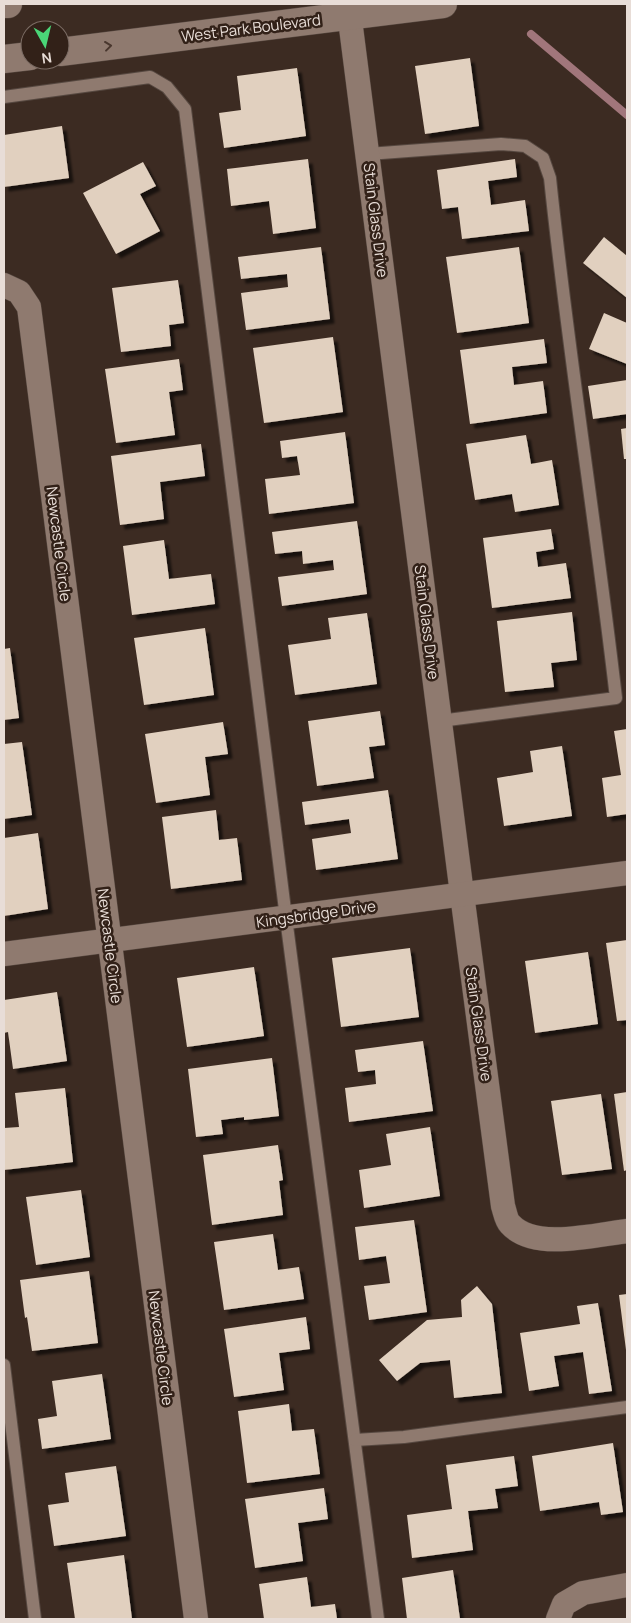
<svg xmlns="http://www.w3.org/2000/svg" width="631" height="1623" viewBox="0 0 631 1623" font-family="Manrope,sans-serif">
	<defs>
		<filter id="shadow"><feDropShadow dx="4.5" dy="4.5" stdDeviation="1" flood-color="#0009"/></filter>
	</defs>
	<rect width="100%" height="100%" fill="#3c2b22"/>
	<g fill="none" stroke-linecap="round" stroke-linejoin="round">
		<path stroke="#a1767b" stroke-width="8" d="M531,34L627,115"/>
	</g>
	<g fill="#e1d0bf" filter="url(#shadow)">
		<path d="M470,58L479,126L425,134L415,66Z"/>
		<path d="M297,68L306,136L224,148L219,113L241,110L237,76Z"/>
		<path d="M62,126L69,178L4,187V135Z"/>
		<path d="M308,159L316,228L273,234L269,201L231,206L227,169Z"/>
		<path d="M515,159L517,177L488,181L491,205L525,200L529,231L462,239L458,207L442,209L437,170Z"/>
		<path d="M143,162L156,186L140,194L160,231L116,254L83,193Z"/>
		<path d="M604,237L627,256V298L583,263Z"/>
		<path d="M321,247L330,319L246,330L241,293L288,287L287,274L241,279L238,257Z"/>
		<path d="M519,247L529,323L457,333L446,257Z"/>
		<path d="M178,280L184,323L169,325L171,346L121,352L112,288Z"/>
		<path d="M604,313L627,323V364L589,349Z"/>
		<path d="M333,337L343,412L264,423L253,348Z"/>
		<path d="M544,339L547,363L512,367L514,385L543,381L547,413L470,424L460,350Z"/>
		<path d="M179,359L183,390L169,392L175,435L116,443L105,369Z"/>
		<path d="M627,380V414L593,419L588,386Z"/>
		<path d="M627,428V459H624L621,429Z"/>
		<path d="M345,432L354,503L269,514L265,479L300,475L297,456L282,458L280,441Z"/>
		<path d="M526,435L531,464L552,460L559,505L515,512L512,494L475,500L466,444Z"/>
		<path d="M201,444L205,476L160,482L164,519L120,525L111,456Z"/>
		<path d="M357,521L367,594L282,606L278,577L334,570L333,560L303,564L302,551L275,554L272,532Z"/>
		<path d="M551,529L554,549L536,552L538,567L566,563L571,598L492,608L483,538Z"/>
		<path d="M164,540L169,579L211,574L215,604L132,615L123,546Z"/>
		<path d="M572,612L577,660L551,663L554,687L505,692L497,621Z"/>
		<path d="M367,613L377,684L295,695L288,645L331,639L328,618Z"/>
		<path d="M205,628L214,695L144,705L134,638Z"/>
		<path d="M10,648L19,718L4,720V649Z"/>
		<path d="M380,711L385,745L369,747L374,778L317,786L308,721Z"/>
		<path d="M223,722L228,754L205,757L210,795L156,803L145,734Z"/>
		<path d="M627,729V814L607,817L602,778L621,775L614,731Z"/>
		<path d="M22,742L32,815L4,819V744Z"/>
		<path d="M562,746L572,816L504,826L497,778L533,772L530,751Z"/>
		<path d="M388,790L398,859L316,870L312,839L351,833L349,819L305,825L302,802Z"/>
		<path d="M216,810L219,840L237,838L242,880L171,889L162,817Z"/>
		<path d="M38,833L48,909L4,916V838Z"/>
		<path d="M627,940V1020L617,1021L606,943Z"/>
		<path d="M410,948L419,1017L341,1027L332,958Z"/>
		<path d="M588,952L598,1024L535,1033L525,961Z"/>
		<path d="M254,967L264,1036L187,1047L177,978Z"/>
		<path d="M57,992L67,1061L13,1069L8,1032L4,1033V1000Z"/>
		<path d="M423,1041L433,1111L349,1122L345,1088L376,1084L375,1070L358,1072L355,1050Z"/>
		<path d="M272,1058L279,1116L244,1120V1117L221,1120L223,1134L196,1137L188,1069Z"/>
		<path d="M65,1088L73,1162L4,1170V1128L19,1127L15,1093Z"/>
		<path d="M627,1092V1170L624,1171L614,1094Z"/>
		<path d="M601,1094L612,1169L562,1175L551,1101Z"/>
		<path d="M430,1127L440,1196L364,1208L359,1170L391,1165L386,1134Z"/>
		<path d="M278,1145L283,1180L279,1181L283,1215L212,1225L203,1155Z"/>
		<path d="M81,1190L90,1257L36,1265L26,1197Z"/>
		<path d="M414,1220L427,1312L369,1320L364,1286L390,1283L386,1256L359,1260L355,1227Z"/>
		<path d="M273,1234L278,1270L299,1267L304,1299L224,1310L214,1242Z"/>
		<path d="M89,1271L98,1343L32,1351L27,1317L25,1318L20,1280Z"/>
		<path d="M477,1286L492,1304L502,1393L454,1398L450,1360L420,1363L397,1381L379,1360L427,1320L462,1317L461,1300Z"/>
		<path d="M627,1294V1350H626L619,1295Z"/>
		<path d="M598,1303L612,1391L589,1394L583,1352L554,1356L559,1386L529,1391L520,1333L580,1324L577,1306Z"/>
		<path d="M306,1317L310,1349L279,1353L284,1390L234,1397L224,1329Z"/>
		<path d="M102,1374L111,1439L42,1449L38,1419L57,1416L52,1381Z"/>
		<path d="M289,1404L292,1431L314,1429L320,1474L247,1483L238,1411Z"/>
		<path d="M613,1443L623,1512L601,1515L599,1502L540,1511L532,1456Z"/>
		<path d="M514,1456L518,1486L495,1489L498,1508L468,1511L473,1550L412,1558L407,1515L452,1509L446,1465Z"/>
		<path d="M116,1466L126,1536L54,1546L48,1505L69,1502L65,1473Z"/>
		<path d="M324,1488L328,1519L298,1523L303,1561L255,1568L245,1499Z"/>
		<path d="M124,1555L132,1619H75L67,1563Z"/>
		<path d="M453,1570L460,1619H407L402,1578Z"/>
		<path d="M307,1577L311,1607L335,1604L337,1619H264L259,1584Z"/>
	</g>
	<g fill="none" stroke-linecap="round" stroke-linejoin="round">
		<g stroke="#564840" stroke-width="14">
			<g id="lane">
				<path d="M4,97L150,77L167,87L185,109L286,918L378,1619"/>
				<path d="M368,154L501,144L525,146L543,158L550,178C568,352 596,524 616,698L440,721"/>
				<path d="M4,1365L35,1619"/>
				<path d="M355,1440L404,1437L627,1407"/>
			</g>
		</g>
		<g stroke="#564840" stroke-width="25">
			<g id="street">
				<path d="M348,4L462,894L503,1206C505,1212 506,1220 510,1224C534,1251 595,1235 627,1231"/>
				<path d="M4,285L19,292L29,307L196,1619"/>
				<path d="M4,954L627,873"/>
				<path d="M558,1619L564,1604L583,1593L627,1585"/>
			</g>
		</g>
		<g stroke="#564840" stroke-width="29">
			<g id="secondary">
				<path d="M4,4H8"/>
				<path d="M60,52L443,4"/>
				<path d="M4,59L30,56"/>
			</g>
		</g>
		<use href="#lane" stroke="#8f7a6f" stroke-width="12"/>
		<use href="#street" stroke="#8f7a6f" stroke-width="24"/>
		<use href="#secondary" stroke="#8f7a6f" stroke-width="28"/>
	</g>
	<defs><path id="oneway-chevron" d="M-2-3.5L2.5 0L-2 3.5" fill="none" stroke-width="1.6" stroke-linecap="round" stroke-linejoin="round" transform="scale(1.25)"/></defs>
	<use stroke="#49372e" href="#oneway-chevron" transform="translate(108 46) rotate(-7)"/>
	<g text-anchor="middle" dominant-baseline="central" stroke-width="5" stroke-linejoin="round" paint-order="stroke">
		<g font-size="15" fill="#e8ddd7" stroke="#322118">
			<text transform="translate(251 28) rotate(-7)">West Park Boulevard</text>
			<text transform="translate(376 220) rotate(83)">Stain Glass Drive</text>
			<text transform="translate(59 544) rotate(83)">Newcastle Circle</text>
			<text transform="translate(427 622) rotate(83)">Stain Glass Drive</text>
			<text transform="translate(316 914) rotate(-8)">Kingsbridge Drive</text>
			<text transform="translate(110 946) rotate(83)">Newcastle Circle</text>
			<text transform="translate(479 1024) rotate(82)">Stain Glass Drive</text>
			<text transform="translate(161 1348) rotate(83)">Newcastle Circle</text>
		</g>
	</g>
	<rect width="631" height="1623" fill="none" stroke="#e8ddd7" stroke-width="10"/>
	<g transform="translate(45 45) rotate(172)"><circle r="24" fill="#322118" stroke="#7b6c64"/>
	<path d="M0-4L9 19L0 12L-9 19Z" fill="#4ad677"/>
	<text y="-8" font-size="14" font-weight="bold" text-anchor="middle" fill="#e8ddd7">N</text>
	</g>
</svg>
